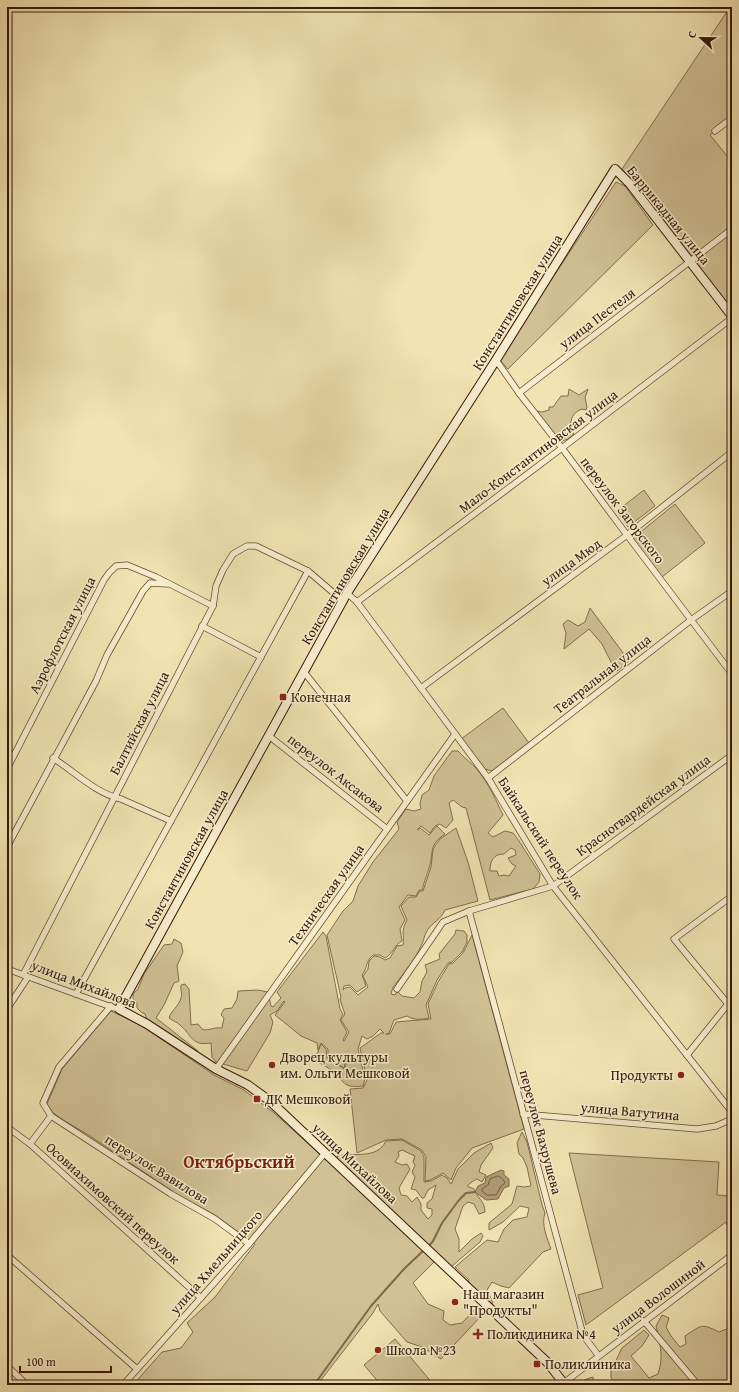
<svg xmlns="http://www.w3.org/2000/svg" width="739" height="1392" viewBox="0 0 739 1392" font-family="'Gentium Book Plus',serif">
	<rect width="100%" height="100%" fill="#f1e4b2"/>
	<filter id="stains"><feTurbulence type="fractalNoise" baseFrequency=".005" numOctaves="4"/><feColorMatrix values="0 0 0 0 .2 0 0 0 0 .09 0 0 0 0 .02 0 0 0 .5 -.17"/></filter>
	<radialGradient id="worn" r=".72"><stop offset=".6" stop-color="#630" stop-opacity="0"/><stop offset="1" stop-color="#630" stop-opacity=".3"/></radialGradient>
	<g fill="#d1c195" stroke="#836c4e" fill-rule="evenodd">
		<path d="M730,7H732V117L710,135L732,162V224L726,229L732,238V312L622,169Z"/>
		<path d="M616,182L625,186L653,225L508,369L499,359Z"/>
		<path d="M569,389L579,395L588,389L585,398L587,407L586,410L582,409C572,413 571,418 570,429L574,434L568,439L560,442L555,434L538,415L537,411L542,412L549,410V407H553L561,396H568Z"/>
		<path d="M644,490L655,506L628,527L617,511Z"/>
		<path d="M675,504L705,543L662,577L632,539Z"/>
		<path d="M590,608L629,661L617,671L615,670L602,644L589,629L564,649L566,633L563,624L568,620L578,626L585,622Z"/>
		<path d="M503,708L529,743L492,771L485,769L461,739Z"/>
		<path d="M452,751H458C466,760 476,766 482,776C491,788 496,801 503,815L488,833L493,837L505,831L513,833L519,841L540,874L539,882L533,889L490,900L466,808L462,807L453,800L449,803L453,820L446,828L440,824L435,826L430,833L421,826L417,830L420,828L429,835L437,826L445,834C428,845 434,853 429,868C427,875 424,882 422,890H419L416,896L408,895L399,907L405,920L400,929L402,941C394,945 393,954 385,958L380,955H373C364,963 369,966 362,975L366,986L357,992L350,985L344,986L343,990L345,988L350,987L358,995L368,987L363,976L368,969L369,961L374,956L380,957L385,960L390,958L397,946L403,945C405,934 400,932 407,920L401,906L409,897H416L420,891H423L431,867L433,849L440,839L456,828L468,862L478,901L445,910C441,920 432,922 427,931C424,935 424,941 421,946C416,958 402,976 393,987L391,994L395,995L397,991L402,996L414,998L420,992L422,981L427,972L425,965L440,959L439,954L455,934L456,930L464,931L467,935V942L462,952L452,962L448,963L437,980L426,1005L429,1018C421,1020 413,1020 407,1016L394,1020L389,1033L386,1034H390L396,1022L431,1019L428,1004L438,982L449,964L453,963L463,953L472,935L524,1129L472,1148L456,1168L451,1180L443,1173L430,1180L425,1181L426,1157L422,1150L402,1139L386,1140L357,1153L350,1089L363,1088L367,1080L360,1048L381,1033H384L380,1029L373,1036L367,1039L362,1036L358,1049L365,1079L363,1086C339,1089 345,1078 330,1069C324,1065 318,1063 313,1058L317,1054L321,1044L326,1049L327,1058L335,1062L344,1069L349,1057L346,1060L344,1068L328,1058V1049L321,1043L318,1050L317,1043L301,1036L275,1015L285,1002L284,1001L277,1011L270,1015L273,1022L270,1033L247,1071L216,1062L212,1057L211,1043C191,1046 193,1036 180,1025C177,1022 173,1021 169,1018C171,1011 179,1006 181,998C183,993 180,990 181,985L185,984L189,989L191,1025L198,1024L203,1030C211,1030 214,1027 222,1028L224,1018L221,1015L224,1009L232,1008L237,999L238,991L258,990L268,992L271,1006L273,1007L281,998L277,992L323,932L326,936L340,1009L343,1014L340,1020L347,1032L343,1040L344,1041L349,1032L341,1020L345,1014L340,1000L341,997L327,935L343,911L353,901L358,886L373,862L399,829L397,822L406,809L414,811L421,809L420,804L422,795L429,790L434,776ZM511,848L515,850L516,855L508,858L512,864L516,866L509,876L504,875L499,876L497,871H490C490,861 493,854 504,854Z"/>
		<path d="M174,939L181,943L183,952L177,966L179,981L174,983L164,1005L156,1018L198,1051L197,1053L147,1021L145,1014L141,1012L137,1008V1004L133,998V994L138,989L144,974L164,945L172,944Z"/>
		<path d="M111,1011L142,1026L214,1075L244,1090L273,1112L415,1240L436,1260L413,1283L428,1304L444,1311L443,1320L450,1325L462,1323L475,1309L482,1315L441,1359L422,1347L407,1342L380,1311L378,1304L373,1313L317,1385H133L162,1352L181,1348L193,1332L187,1323L215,1297L255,1244L215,1215L175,1193L87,1134L63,1120L53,1113L47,1104L62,1069Z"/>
		<path d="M522,1132L527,1142L542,1205L545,1213C541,1224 547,1238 551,1249L543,1252L509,1288L501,1286L492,1282L487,1290L493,1303L490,1304L468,1283L469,1280L455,1267L487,1240L498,1242L504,1229L513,1220L527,1217L529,1208L520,1206L503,1222L489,1230V1223L512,1204L517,1186L524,1187L531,1186L527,1167L523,1158L519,1154L517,1143Z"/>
		<path d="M402,1140L421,1151L424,1157V1182L431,1181L442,1175L447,1178L451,1184L458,1169L474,1153L491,1143L493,1148L481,1165L479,1172L486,1175L482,1182L477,1179L473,1181L467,1186L474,1189C477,1198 485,1201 485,1212L479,1214L474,1204L468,1202L463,1206L455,1229L459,1239V1252L472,1239L481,1233L483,1236L480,1242L451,1267L338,1161L337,1156C353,1152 377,1160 386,1141ZM402,1150L415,1156L413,1162L415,1165L412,1172L415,1177L411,1189L416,1190L422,1198H424L428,1190L436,1185L432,1199L427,1203V1208L432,1209V1215L428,1219L421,1210V1204L417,1197L412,1202L407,1196L401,1195L399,1188L410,1169L407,1164L402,1165L395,1162L399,1156L398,1152Z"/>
		<path d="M569,1153L719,1162L717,1195L732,1196V1237L726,1222L586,1325L578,1295L603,1288Z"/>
		<path d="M662,1315L669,1318L666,1327L671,1336L680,1347L686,1344L685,1336C702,1325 701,1323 719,1332L732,1327V1385H619L611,1378V1371L622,1348L644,1330L649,1335L642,1346L631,1356L649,1378L658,1374C664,1357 660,1342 656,1326Z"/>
		<path d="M395,1339L434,1385H381L364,1365Z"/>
		<path d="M593,1377L594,1385H583L584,1380Z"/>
	</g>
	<path fill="#b19e78" stroke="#7f684a" d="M501,1170L504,1171V1175L509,1179V1186L504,1188L498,1199L486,1200L475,1192L478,1186L485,1183L486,1177Z"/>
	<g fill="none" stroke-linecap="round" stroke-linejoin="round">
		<path stroke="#735a3f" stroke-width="1" d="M498,1176C500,1176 505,1181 505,1183L501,1186L496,1195H487L482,1191V1189L488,1185L490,1179Z"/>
		<g stroke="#7f684a" stroke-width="2">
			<path d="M428,1247L433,1241L442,1223L459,1200L466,1193L475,1192"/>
			<path d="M314,1385L371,1306L404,1269L424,1250"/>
		</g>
		<g stroke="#644a31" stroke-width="7">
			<g id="street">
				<path d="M715,131L732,118"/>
				<path d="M496,360L519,393L562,448L627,535L732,674"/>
				<path d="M519,393L732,229"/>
				<path d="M347,593L357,602L488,778L553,886L732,1112"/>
				<path d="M357,602L562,448L732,318"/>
				<path d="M202,626L261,657"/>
				<path d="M304,672L407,801"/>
				<path d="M421,688L627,535L732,452"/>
				<path d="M269,736L387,829"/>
				<path d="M53,758C75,772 95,793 121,799L171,821"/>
				<path d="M7,769L104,580L109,573L116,566L127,565L156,577L213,606"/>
				<path d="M488,778L691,620L732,591"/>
				<path d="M7,847L96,681L107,655L143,591L150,583L167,584"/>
				<path d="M469,911L583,1335L598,1355"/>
				<path d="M7,969L114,1008"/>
				<path d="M23,975L213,606L216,586L223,570L233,554L247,546H256L308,571L343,601"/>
				<path d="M397,989L443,922L469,911L553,886L732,755"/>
				<path d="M76,994L308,571"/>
				<path d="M728,1004L674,939L732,896"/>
				<path d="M111,1006L59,1067L43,1103L51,1116L171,1194L215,1219L249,1244"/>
				<path d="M7,1009L28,977"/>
				<path d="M687,1055L732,999"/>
				<path d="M216,1069L455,734"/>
				<path d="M523,1114L697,1129L716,1126L732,1119"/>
				<path d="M7,1127L30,1144L201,1298"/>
				<path d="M30,1144L51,1116"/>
				<path d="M7,1255L137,1369"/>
				<path d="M644,1321L698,1385"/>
				<path d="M7,1366L27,1385"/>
				<path d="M123,1385L249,1244L325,1153"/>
				<path d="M561,1385L732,1255"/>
			</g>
		</g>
		<g stroke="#351706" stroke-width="10">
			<path id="secondary" d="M565,1385L548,1363L270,1101L248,1085L216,1069L147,1024L119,1009L347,593L496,360L615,169L630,184L732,316"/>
		</g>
		<use href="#street" stroke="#f6edcd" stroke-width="5.5"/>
		<use href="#secondary" stroke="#f6edcd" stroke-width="8"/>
	</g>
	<g fill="#8f2418" stroke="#f6edcd" stroke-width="1.5">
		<rect x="279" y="693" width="8" height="8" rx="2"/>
		<circle cx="272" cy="1065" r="4"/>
		<circle cx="681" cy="1075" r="4"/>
		<rect x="253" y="1095" width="8" height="8" rx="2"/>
		<circle cx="455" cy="1302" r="4"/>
		<path d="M476 1328h4v4h4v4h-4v4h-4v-4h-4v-4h4z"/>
		<circle cx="378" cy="1350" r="4"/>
		<rect x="533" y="1360" width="8" height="8" rx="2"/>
	</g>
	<g text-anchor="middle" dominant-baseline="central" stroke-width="3" stroke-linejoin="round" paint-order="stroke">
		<g font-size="14" fill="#351706" stroke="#f6edcd">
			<text transform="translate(669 215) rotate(51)">Баррикадная улица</text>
			<text transform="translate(517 302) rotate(-58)">Константиновская улица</text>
			<text transform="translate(597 318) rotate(-37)">улица Пестеля</text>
			<text transform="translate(538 451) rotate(-37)">Мало-Константиновская улица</text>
			<text transform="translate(623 510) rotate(53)">переулок Загорского</text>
			<text transform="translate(571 562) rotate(-36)">улица Мюд</text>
			<text transform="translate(345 576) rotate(-59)">Константиновская улица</text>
			<text transform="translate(62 635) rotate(-63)">Аэрофлотская улица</text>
			<text transform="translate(602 674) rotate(-38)">Театральная улица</text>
			<text transform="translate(139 723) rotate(-63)">Балтийская улица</text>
			<text transform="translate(336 773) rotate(38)">переулок Аксакова</text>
			<text transform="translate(643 805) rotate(-36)">Красногвардейская улица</text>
			<text transform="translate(541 838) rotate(57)">Байкальский переулок</text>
			<text transform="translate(186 859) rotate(-61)">Константиновская улица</text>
			<text transform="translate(326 895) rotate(-55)">Техническая улица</text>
			<text transform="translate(84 984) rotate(21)">улица Михайлова</text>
			<text transform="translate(630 1111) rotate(5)">улица Ватутина</text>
			<text transform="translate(541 1132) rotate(75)">переулок Вахрушева</text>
			<text transform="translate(355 1163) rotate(43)">улица Михайлова</text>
			<text transform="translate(157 1169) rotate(32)">переулок Вавилова</text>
			<text transform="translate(113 1203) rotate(42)">Осовиахимовский переулок</text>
			<text transform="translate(216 1262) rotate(-49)">улица Хмельницкого</text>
			<text transform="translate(658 1296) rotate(-37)">улица Волошиной</text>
		</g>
		<g font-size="14" fill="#351706" stroke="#f6edcd" text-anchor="start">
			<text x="291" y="697">Конечная</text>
			<text x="280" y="1057">Дворец культуры<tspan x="280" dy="16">им. Ольги Мешковой</tspan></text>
			<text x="673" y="1075" text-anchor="end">Продукты</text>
			<text x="265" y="1099">ДК Мешковой</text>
			<text x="463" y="1294">Наш магазин<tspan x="463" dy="16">"Продукты"</tspan></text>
			<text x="487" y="1334">Поликдиника №4</text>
			<text x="386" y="1350">Школа №23</text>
			<text x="545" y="1364">Поликлиника</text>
		</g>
		<g font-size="18" font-weight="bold" fill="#7a1f14" stroke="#f6edcd">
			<text x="239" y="1161">Октябрьский</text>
		</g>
	</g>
	<rect width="739" height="1392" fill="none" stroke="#f1e4b2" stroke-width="24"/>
	<rect x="8" y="8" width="723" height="1376" fill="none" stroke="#351706" stroke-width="2"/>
	<rect x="12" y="12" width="715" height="1368" fill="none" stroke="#351706"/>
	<g transform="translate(701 38) rotate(292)" stroke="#f6edcd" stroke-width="3" paint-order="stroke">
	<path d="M0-3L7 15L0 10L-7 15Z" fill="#351706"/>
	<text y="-6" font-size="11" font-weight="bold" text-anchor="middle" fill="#351706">С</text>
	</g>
	<path d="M20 1366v6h91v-6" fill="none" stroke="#351706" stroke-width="2"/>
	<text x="26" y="1366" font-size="12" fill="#351706" stroke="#f6edcd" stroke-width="3" paint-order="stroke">100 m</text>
	<rect width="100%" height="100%" filter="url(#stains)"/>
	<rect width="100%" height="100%" fill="url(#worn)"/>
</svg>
